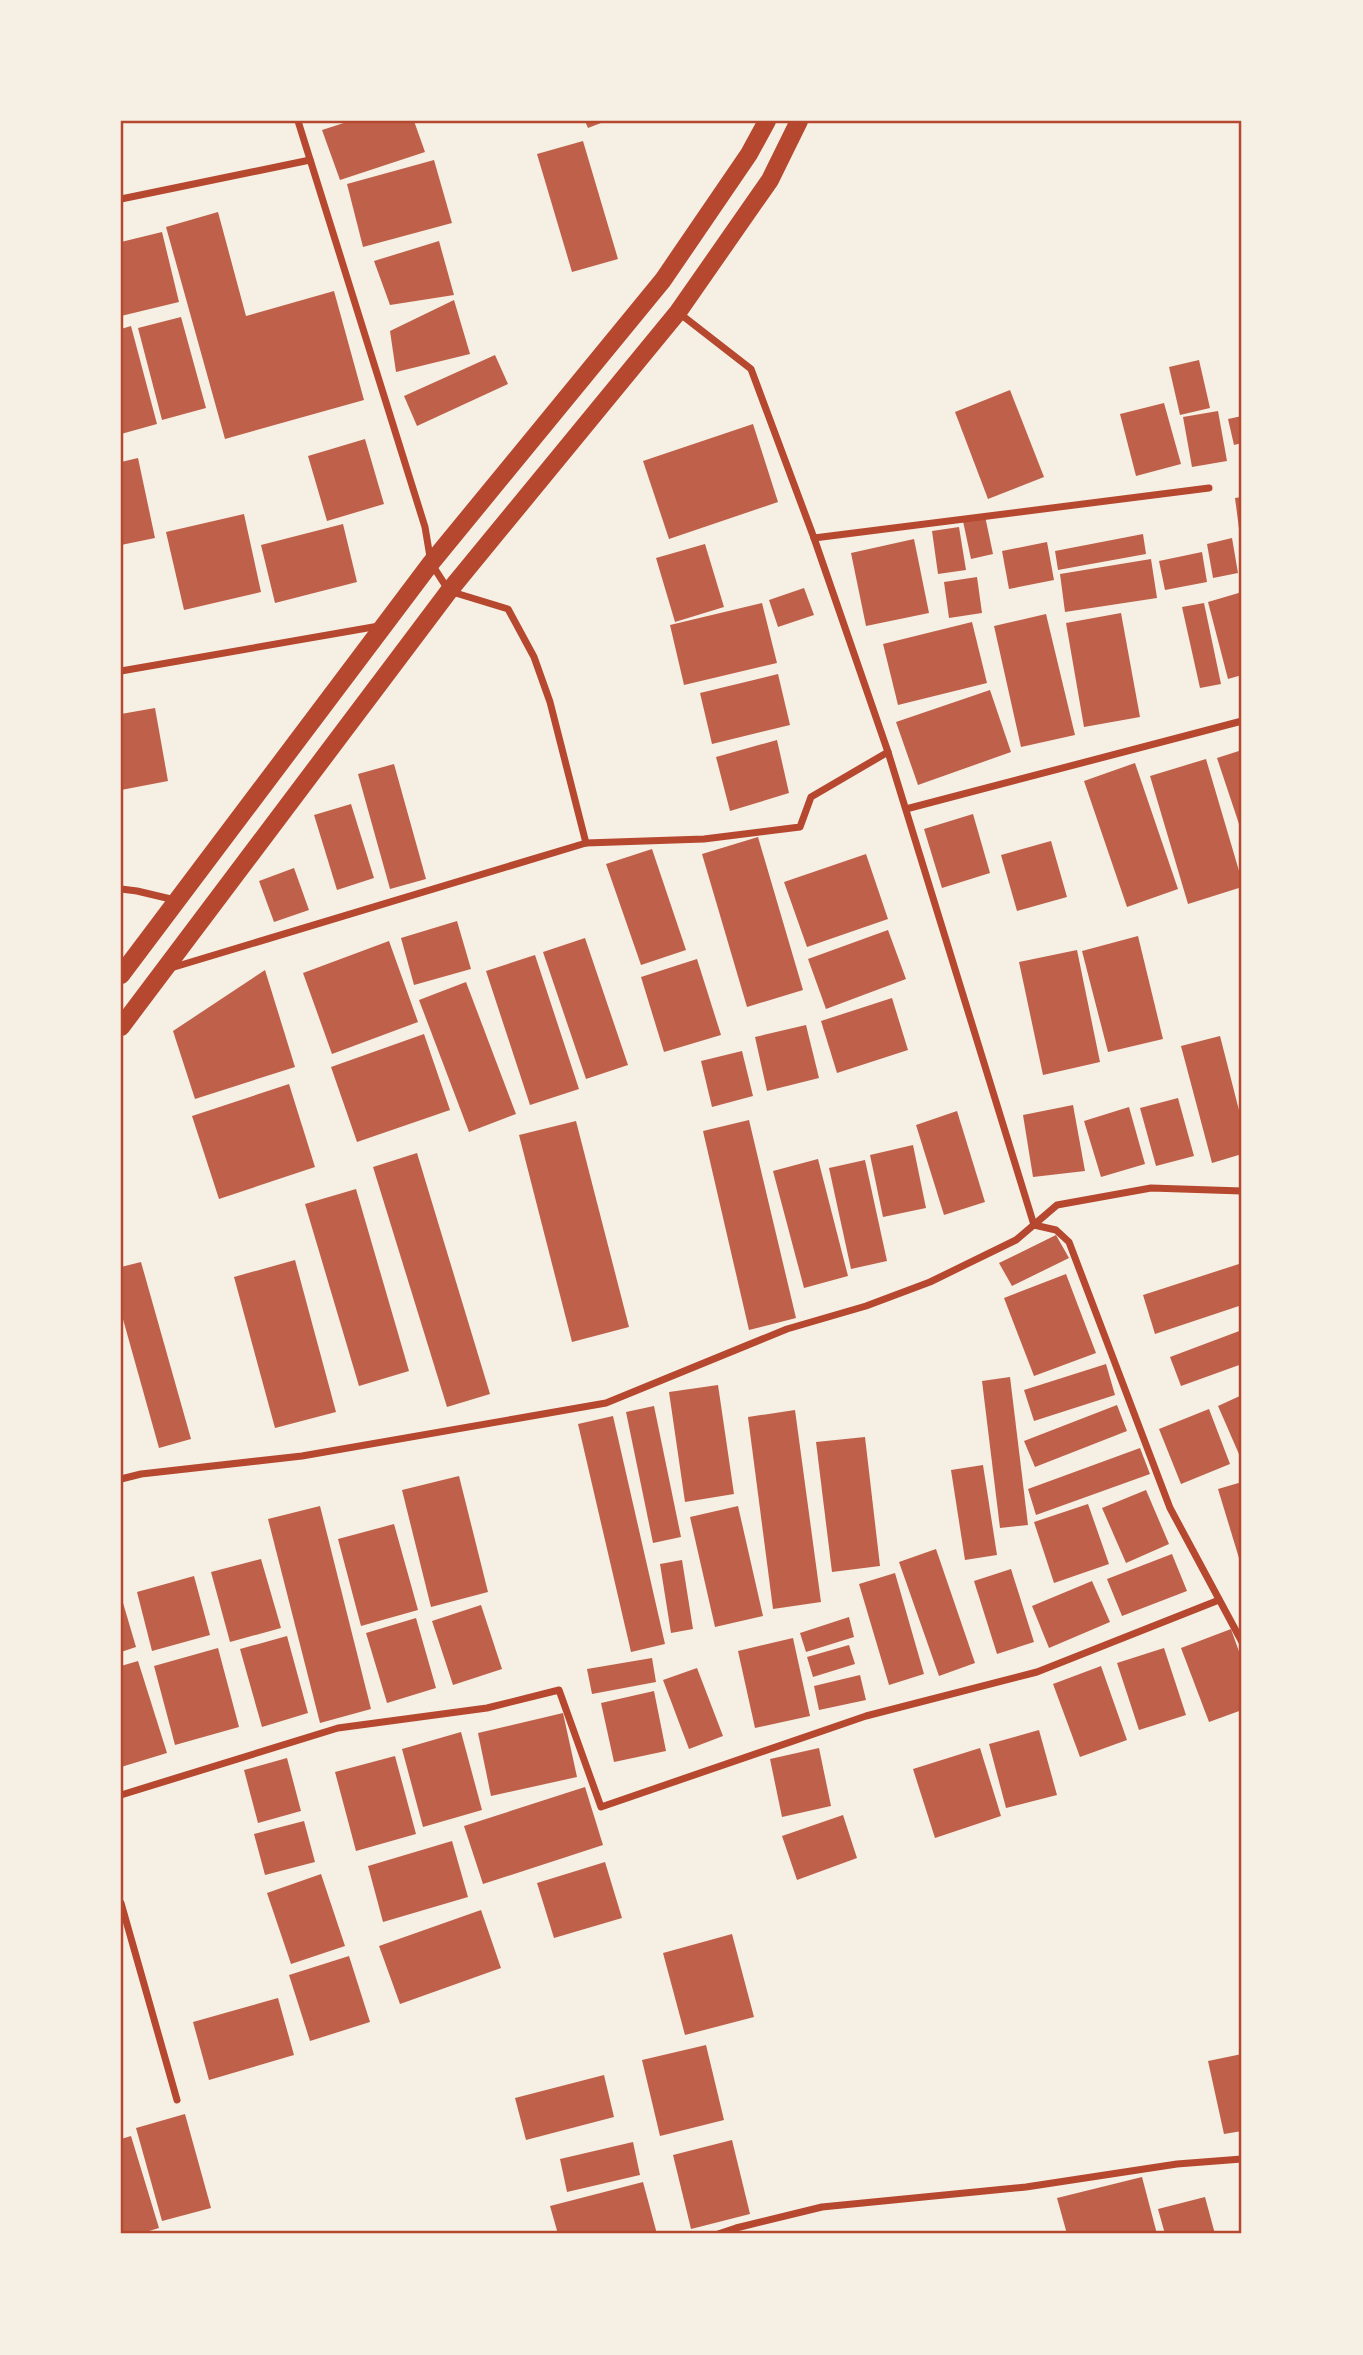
<svg xmlns="http://www.w3.org/2000/svg" width="1363" height="2355" viewBox="0 0 1363 2355" font-family="'PT Sans Narrow',sans-serif">
	<rect width="100%" height="100%" fill="#f6efe4"/>
	<g fill="#bf614a">
		<path d="M350,121H414L425,152L340,180L322,130Z"/>
		<path d="M585,121H606L588,128Z"/>
		<path d="M583,141L618,259L572,272L537,154Z"/>
		<path d="M434,160L452,223L363,247L347,184Z"/>
		<path d="M218,212L246,316L334,291L364,400L225,439L166,227Z"/>
		<path d="M162,232L179,302L121,316V242Z"/>
		<path d="M439,241L454,295L390,305L374,261Z"/>
		<path d="M454,300L470,354L396,372L390,331Z"/>
		<path d="M181,317L206,408L162,420L138,328Z"/>
		<path d="M131,326L157,424L121,434V329Z"/>
		<path d="M495,355L508,384L417,426L404,396Z"/>
		<path d="M1199,360L1210,408L1180,415L1169,367Z"/>
		<path d="M1010,390L1044,477L988,499L955,412Z"/>
		<path d="M1164,403L1181,464L1136,476L1120,414Z"/>
		<path d="M1218,411L1227,461L1192,467L1183,417Z"/>
		<path d="M1242,416V443L1234,445L1228,419Z"/>
		<path d="M753,424L778,502L669,539L643,461Z"/>
		<path d="M365,439L384,504L327,521L308,456Z"/>
		<path d="M138,458L155,538L121,545V462Z"/>
		<path d="M1242,497V544H1241L1235,498Z"/>
		<path d="M244,514L261,592L184,610L166,532Z"/>
		<path d="M985,516L993,554L971,559L963,521Z"/>
		<path d="M343,524L357,582L275,603L261,545Z"/>
		<path d="M959,527L966,570L938,574L932,531Z"/>
		<path d="M1143,534L1146,554L1058,570L1055,551Z"/>
		<path d="M1232,538L1238,573L1213,578L1207,544Z"/>
		<path d="M914,539L929,613L866,626L851,553Z"/>
		<path d="M1047,542L1054,580L1009,589L1002,551Z"/>
		<path d="M705,544L724,607L675,622L656,558Z"/>
		<path d="M1202,552L1207,582L1165,590L1159,561Z"/>
		<path d="M1151,559L1157,598L1065,612L1060,574Z"/>
		<path d="M977,577L982,613L949,618L944,582Z"/>
		<path d="M804,588L814,615L778,627L769,600Z"/>
		<path d="M1242,592V675L1228,679L1208,602Z"/>
		<path d="M762,603L777,663L684,685L670,625Z"/>
		<path d="M1204,603L1221,684L1200,688L1182,607Z"/>
		<path d="M1121,613L1140,717L1084,727L1066,623Z"/>
		<path d="M1046,614L1075,735L1021,747L994,626Z"/>
		<path d="M972,622L987,683L898,705L883,644Z"/>
		<path d="M778,674L790,725L712,744L700,693Z"/>
		<path d="M990,690L1011,752L918,785L896,722Z"/>
		<path d="M155,708L168,781L121,790V714Z"/>
		<path d="M777,740L789,793L730,811L716,757Z"/>
		<path d="M1242,750V833L1217,758Z"/>
		<path d="M1206,759L1242,881V887L1188,904L1150,776Z"/>
		<path d="M1135,763L1178,889L1127,907L1084,781Z"/>
		<path d="M394,764L426,879L390,889L358,774Z"/>
		<path d="M351,804L374,878L337,890L314,815Z"/>
		<path d="M973,814L990,873L942,888L924,829Z"/>
		<path d="M758,837L803,990L747,1007L702,854Z"/>
		<path d="M1051,841L1067,897L1017,911L1001,855Z"/>
		<path d="M652,849L686,950L641,965L606,864Z"/>
		<path d="M866,854L888,919L807,947L784,882Z"/>
		<path d="M294,868L309,910L274,922L259,881Z"/>
		<path d="M457,921L471,969L414,985L401,938Z"/>
		<path d="M888,930L906,979L826,1009L808,959Z"/>
		<path d="M1138,936L1163,1039L1108,1052L1082,951Z"/>
		<path d="M585,938L628,1065L586,1079L543,952Z"/>
		<path d="M389,941L418,1022L332,1054L303,973Z"/>
		<path d="M1077,950L1100,1062L1043,1075L1019,962Z"/>
		<path d="M535,955L579,1089L530,1105L486,971Z"/>
		<path d="M697,959L721,1035L664,1052L641,977Z"/>
		<path d="M265,970L295,1067L195,1099L173,1031Z"/>
		<path d="M466,982L516,1114L469,1132L419,1000Z"/>
		<path d="M892,998L908,1050L837,1073L821,1021Z"/>
		<path d="M806,1025L819,1078L767,1091L755,1037Z"/>
		<path d="M424,1034L450,1110L357,1142L331,1067Z"/>
		<path d="M1220,1036L1242,1122V1154L1212,1163L1181,1046Z"/>
		<path d="M742,1051L753,1096L712,1107L701,1061Z"/>
		<path d="M289,1084L315,1167L219,1199L192,1116Z"/>
		<path d="M1178,1098L1194,1156L1156,1166L1140,1108Z"/>
		<path d="M1073,1105L1085,1171L1033,1177L1023,1115Z"/>
		<path d="M1129,1107L1145,1164L1101,1177L1084,1121Z"/>
		<path d="M957,1111L985,1202L944,1215L916,1125Z"/>
		<path d="M749,1120L796,1318L749,1330L703,1131Z"/>
		<path d="M576,1121L629,1327L572,1342L519,1135Z"/>
		<path d="M913,1145L926,1208L883,1217L870,1155Z"/>
		<path d="M417,1153L490,1394L447,1407L373,1167Z"/>
		<path d="M818,1159L848,1276L804,1288L773,1171Z"/>
		<path d="M865,1160L887,1261L851,1269L829,1168Z"/>
		<path d="M356,1189L409,1371L359,1386L305,1204Z"/>
		<path d="M1056,1235L1069,1258L1012,1286L999,1263Z"/>
		<path d="M295,1260L336,1412L275,1428L234,1277Z"/>
		<path d="M141,1262L191,1439L159,1448L121,1312V1267Z"/>
		<path d="M1242,1263V1305L1155,1334L1143,1295Z"/>
		<path d="M1066,1274L1096,1353L1034,1376L1004,1298Z"/>
		<path d="M1242,1330V1364L1181,1386L1170,1357Z"/>
		<path d="M1106,1364L1115,1395L1034,1421L1024,1390Z"/>
		<path d="M1010,1377L1028,1525L1000,1528L982,1381Z"/>
		<path d="M718,1385L734,1494L685,1502L669,1392Z"/>
		<path d="M1242,1395V1461L1218,1406Z"/>
		<path d="M1117,1405L1127,1431L1035,1467L1024,1441Z"/>
		<path d="M654,1406L681,1537L653,1543L626,1412Z"/>
		<path d="M1209,1409L1230,1464L1181,1484L1159,1429Z"/>
		<path d="M795,1410L821,1602L773,1609L748,1417Z"/>
		<path d="M613,1416L665,1644L631,1652L578,1424Z"/>
		<path d="M865,1437L880,1566L832,1572L816,1442Z"/>
		<path d="M1140,1448L1150,1474L1036,1515L1028,1489Z"/>
		<path d="M983,1465L997,1555L965,1560L951,1470Z"/>
		<path d="M459,1476L488,1592L431,1607L402,1490Z"/>
		<path d="M1242,1482V1568L1218,1489Z"/>
		<path d="M1146,1490L1169,1544L1126,1563L1102,1508Z"/>
		<path d="M1088,1504L1109,1564L1054,1583L1034,1522Z"/>
		<path d="M320,1506L371,1709L320,1723L268,1519Z"/>
		<path d="M738,1506L763,1616L715,1627L690,1517Z"/>
		<path d="M394,1524L418,1610L361,1626L338,1539Z"/>
		<path d="M936,1549L975,1663L939,1676L899,1562Z"/>
		<path d="M1172,1554L1187,1591L1122,1616L1107,1579Z"/>
		<path d="M261,1559L281,1628L230,1642L211,1572Z"/>
		<path d="M682,1560L693,1629L671,1633L660,1564Z"/>
		<path d="M1011,1569L1034,1642L997,1654L974,1581Z"/>
		<path d="M895,1573L924,1674L889,1685L859,1584Z"/>
		<path d="M194,1576L210,1635L152,1651L137,1592Z"/>
		<path d="M1092,1581L1110,1622L1049,1648L1032,1606Z"/>
		<path d="M121,1596L136,1647L121,1652Z"/>
		<path d="M481,1605L502,1669L453,1685L432,1621Z"/>
		<path d="M849,1617L854,1637L806,1652L800,1633Z"/>
		<path d="M416,1618L436,1688L387,1703L366,1633Z"/>
		<path d="M1231,1629L1242,1660V1710L1209,1722L1181,1648Z"/>
		<path d="M287,1636L308,1713L262,1727L240,1649Z"/>
		<path d="M793,1638L810,1716L755,1728L738,1651Z"/>
		<path d="M849,1645L855,1664L813,1677L807,1657Z"/>
		<path d="M218,1648L239,1727L175,1745L154,1666Z"/>
		<path d="M1164,1648L1186,1715L1139,1730L1117,1663Z"/>
		<path d="M652,1658L656,1682L592,1694L587,1669Z"/>
		<path d="M138,1661L167,1753L121,1767V1666Z"/>
		<path d="M1101,1666L1127,1740L1080,1757L1053,1684Z"/>
		<path d="M697,1668L723,1736L689,1749L663,1680Z"/>
		<path d="M860,1675L866,1700L819,1710L814,1686Z"/>
		<path d="M654,1691L666,1751L614,1762L601,1703Z"/>
		<path d="M563,1713L577,1777L491,1796L478,1733Z"/>
		<path d="M1039,1730L1057,1795L1006,1808L989,1744Z"/>
		<path d="M461,1732L482,1810L423,1827L402,1749Z"/>
		<path d="M819,1748L831,1806L782,1817L770,1759Z"/>
		<path d="M980,1748L1001,1816L935,1838L913,1769Z"/>
		<path d="M395,1756L416,1834L356,1851L335,1772Z"/>
		<path d="M287,1758L301,1811L258,1823L244,1770Z"/>
		<path d="M585,1787L603,1845L483,1884L464,1826Z"/>
		<path d="M843,1815L857,1858L797,1880L782,1836Z"/>
		<path d="M304,1821L315,1862L265,1875L254,1834Z"/>
		<path d="M452,1841L468,1897L383,1922L368,1866Z"/>
		<path d="M605,1862L622,1918L554,1938L537,1883Z"/>
		<path d="M321,1874L345,1946L291,1964L267,1893Z"/>
		<path d="M481,1910L501,1968L400,2004L379,1946Z"/>
		<path d="M732,1934L754,2017L685,2035L663,1953Z"/>
		<path d="M349,1956L370,2022L310,2041L289,1975Z"/>
		<path d="M278,1998L294,2055L209,2080L193,2022Z"/>
		<path d="M706,2045L724,2120L660,2136L642,2060Z"/>
		<path d="M1242,2054V2131L1224,2134L1208,2061Z"/>
		<path d="M604,2075L614,2117L526,2140L515,2098Z"/>
		<path d="M185,2114L211,2208L162,2221L136,2128Z"/>
		<path d="M131,2136L159,2228L139,2234H121V2139Z"/>
		<path d="M732,2140L750,2214L691,2229L673,2155Z"/>
		<path d="M633,2142L640,2175L567,2192L560,2159Z"/>
		<path d="M1142,2177L1157,2234H1067L1057,2198Z"/>
		<path d="M643,2182L657,2234H558L550,2206Z"/>
		<path d="M1205,2197L1215,2234H1165L1158,2209Z"/>
	</g>
	<g fill="none" stroke-linecap="round" stroke-linejoin="round">
		<g stroke="#b5482f" stroke-width="7">
			<path d="M298,121L425,527L431,563L449,591L508,609L534,657L550,702L586,843"/>
			<path d="M121,199L310,160"/>
			<path d="M679,313L751,369L814,538L888,752L1034,1225L1056,1230L1069,1242L1170,1508L1242,1642"/>
			<path d="M814,538L1209,488"/>
			<path d="M121,671L379,626"/>
			<path d="M906,809L1242,721"/>
			<path d="M121,889L137,891L175,900"/>
			<path d="M171,968L586,843L704,839L800,827L811,797L888,752"/>
			<path d="M121,1479L141,1474L302,1456L606,1403L787,1329L866,1306L930,1282L1016,1240L1057,1205L1151,1188L1242,1191"/>
			<path d="M121,1795L338,1728L487,1708L559,1690L601,1807L866,1716L1037,1672L1219,1600"/>
			<path d="M121,1903L177,2100"/>
			<path d="M718,2234L736,2228L822,2207L1026,2187L1177,2164L1242,2159"/>
		</g>
		<g stroke="#b5482f" stroke-width="18">
			<path d="M121,975L431,563L663,280L749,154L767,121"/>
			<path d="M121,1027L449,591L678,312L770,180L799,121"/>
		</g>
	</g>
	<rect width="1363" height="2355" fill="none" stroke="#f6efe4" stroke-width="245"/>
	<rect x="122" y="122" width="1118" height="2110" fill="none" stroke="#b5482f" stroke-width="2.5"/>
</svg>
